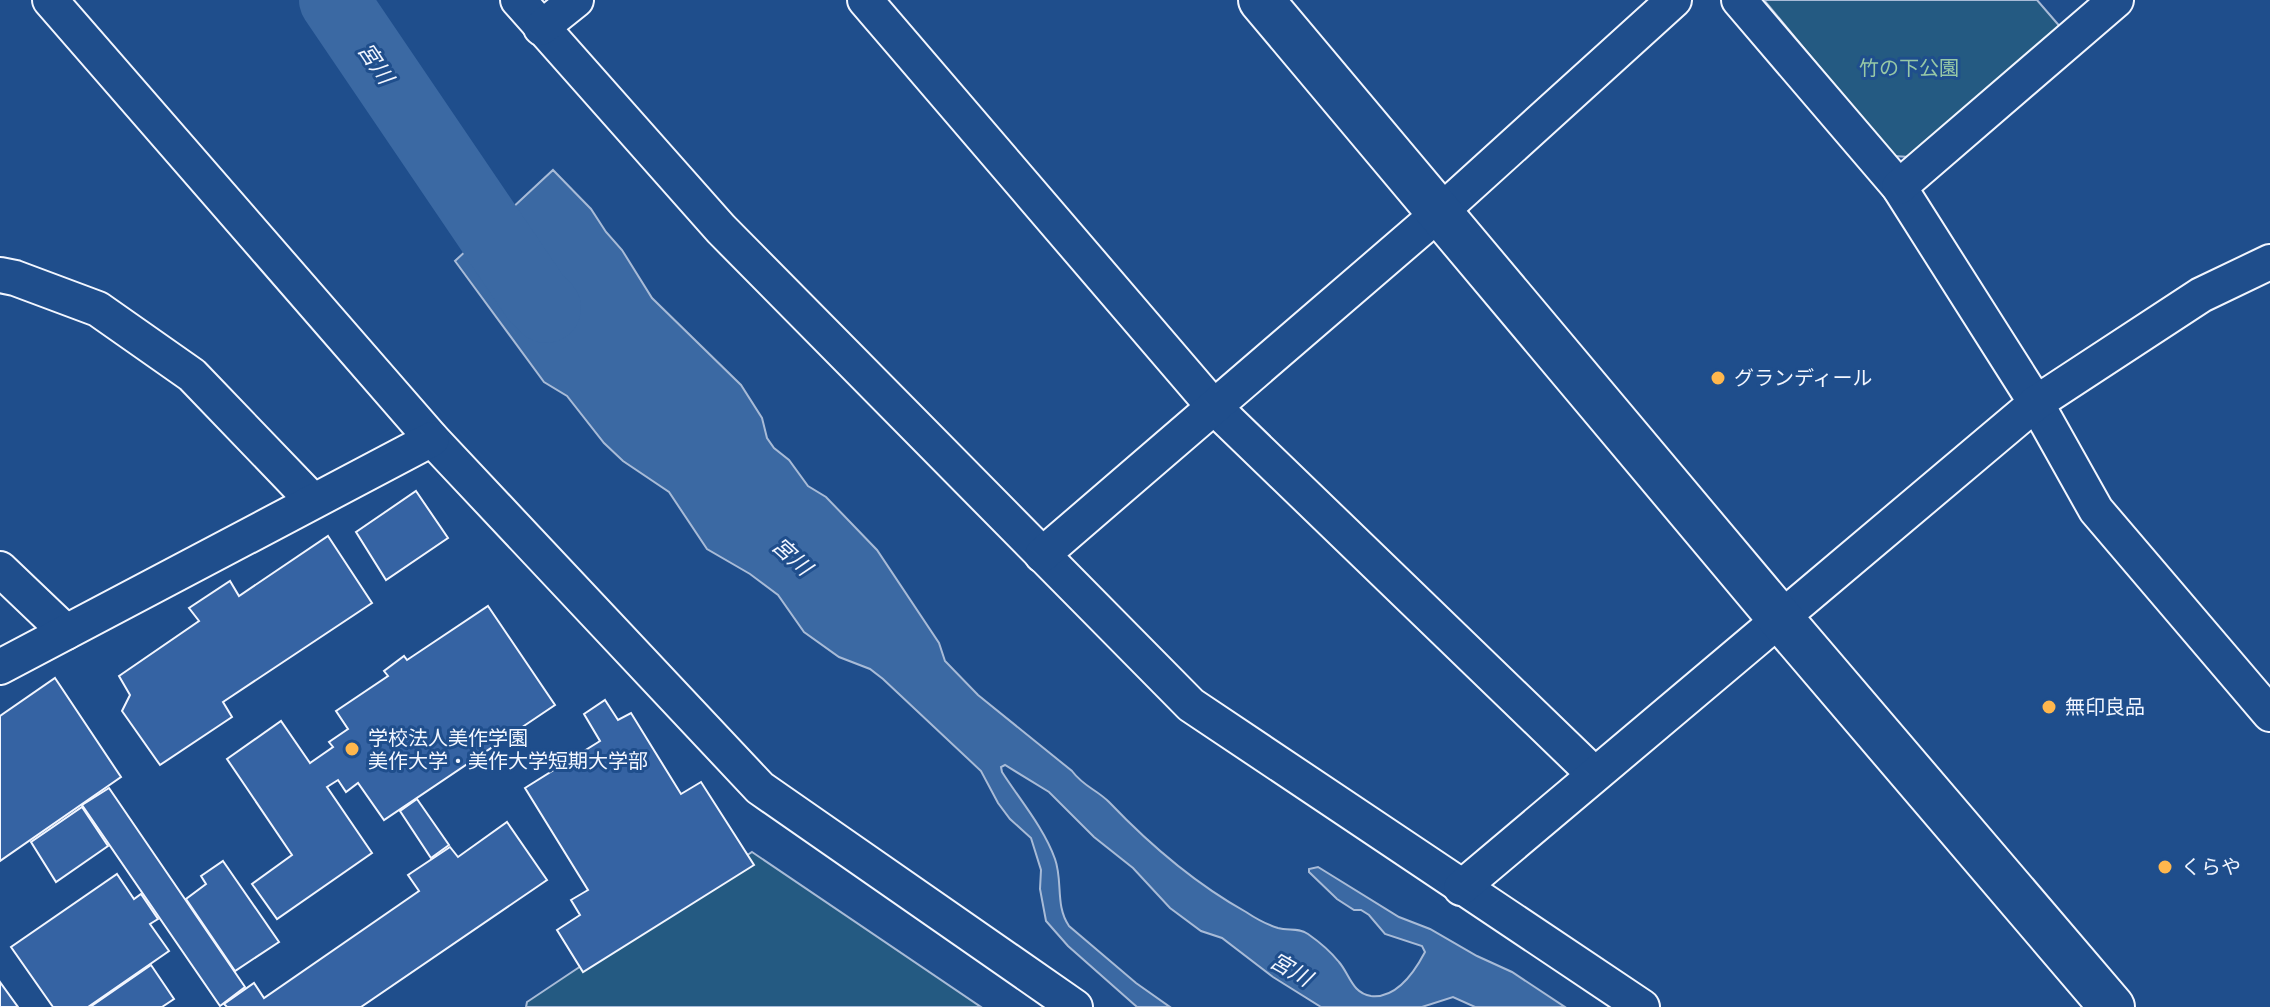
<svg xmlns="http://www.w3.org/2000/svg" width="2270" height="1007" viewBox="0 0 2270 1007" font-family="Inter,'Noto Sans JP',sans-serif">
	<rect width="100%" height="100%" fill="#1f4e8c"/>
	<g fill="#245a82" stroke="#a8bbd7" stroke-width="2">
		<path d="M1764,0H2037L2062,29L1910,157L1893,156Z"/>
		<path d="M752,852L981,1007H526L527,1002Z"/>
	</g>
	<path fill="#3b69a3" stroke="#a8bbd7" stroke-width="2" d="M553,170L591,209L606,232L622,250L652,298L741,385L762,418L767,438L774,448L789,460L808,486L826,497L877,550L939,643L945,661L978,695L1072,771C1084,787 1096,789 1109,802C1150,845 1194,883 1246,912C1255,918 1268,925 1278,928C1289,931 1298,927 1308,934C1318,941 1331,952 1339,962C1350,975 1352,993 1371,996C1397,999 1415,971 1425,952L1422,946L1385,934L1369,915L1361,910H1354L1337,899L1309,872V869L1318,867L1399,917L1430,929L1477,956L1512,972L1565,1007H1475L1453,997L1422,1007H1321L1273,977L1222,938L1201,931L1170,908L1133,868L1094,837L1049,792L1005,765L1001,767L1002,772C1020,800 1044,828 1055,859C1063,881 1055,906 1069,926L1136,983L1170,1007H1137L1068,946L1046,921L1040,889L1041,870L1031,838L1010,819L998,803L981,771L883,679L870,669L839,657L804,632L778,595L750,574L707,549L669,492L623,461L604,443L567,396L544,382L455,261Z"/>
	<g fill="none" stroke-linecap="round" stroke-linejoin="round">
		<path stroke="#3b69a3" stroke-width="70" d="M334,0L536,298L546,308"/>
	</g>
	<g fill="#3563a3" stroke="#f2f6ff" stroke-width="2">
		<path d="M416,491L448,538L386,580L356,532Z"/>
		<path d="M328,536L372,603L223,702L232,717L160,765L122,711L130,695L119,676L199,621L189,608L230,581L239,596Z"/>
		<path d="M488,606L555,705L384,820L358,783L346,792L338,780L327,787L372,853L277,919L252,884L292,855L227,759L281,721L310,763L333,747L329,742L348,729L336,711L388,676L384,671L404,656L407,660Z"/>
		<path d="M55,678L121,777L0,861V716Z"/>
		<path d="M605,700L618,720L631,713L681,794L701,782L754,865L583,972L557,930L580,915L571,900L588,890L525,788L600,741L584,714Z"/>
		<path d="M109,788L245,987L220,1006L82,805Z"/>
		<path d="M417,799L449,845L431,858L400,811Z"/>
		<path d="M82,807L108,846L56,882L31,842Z"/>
		<path d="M507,822L547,880L361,1007H227L224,1004L254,983L264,998L419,891L408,875L450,847L458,857Z"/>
		<path d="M223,861L279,942L235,971L186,899L206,884L201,876Z"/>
		<path d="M117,874L134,899L141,894L158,919L150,924L169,951L88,1007H53L11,947Z"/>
		<path d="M151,965L174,999L162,1007H90Z"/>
		<path d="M0,982L18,1007H0Z"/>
	</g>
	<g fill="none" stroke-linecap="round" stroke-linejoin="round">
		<g stroke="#f2f6ff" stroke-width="38">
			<g id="street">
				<path d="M50,0L432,439L760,788L1075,1007"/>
				<path d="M518,0L721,229L1191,705L1642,1007"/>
				<path d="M865,0L1214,407L1594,774"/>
				<path d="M1739,0L1899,187L2036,403L2096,510L2270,714"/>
				<path d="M541,28L576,0"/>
				<path d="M1899,187L2116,0"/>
				<path d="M0,275L15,278L98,309L192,375L313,501"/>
				<path d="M1042,555L1438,214L1674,0"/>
				<path d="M0,569L66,632"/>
				<path d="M0,667L432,439"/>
				<path d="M1461,888L2036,403L2201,295L2270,262"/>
			</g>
		</g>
		<g stroke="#f2f6ff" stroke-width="48">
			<path id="secondary" d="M1261,0L1779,617L2112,1007"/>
		</g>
		<use href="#street" stroke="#1f4e8c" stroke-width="34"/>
		<use href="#secondary" stroke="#1f4e8c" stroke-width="44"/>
	</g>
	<g fill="#ffb74d" stroke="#1f4e8c" stroke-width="3">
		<circle cx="1718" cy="378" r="8"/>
		<circle cx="2049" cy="707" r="8"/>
		<circle cx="352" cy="749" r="8"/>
		<circle cx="2165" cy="867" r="8"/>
	</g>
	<g text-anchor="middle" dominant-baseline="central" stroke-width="6" stroke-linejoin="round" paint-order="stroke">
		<g font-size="20" fill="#97c8a6" stroke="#1f4e8c">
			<text x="1909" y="68">竹の下公園</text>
		</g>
		<g font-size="20" fill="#f2f6ff" stroke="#1f4e8c" text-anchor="start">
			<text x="1734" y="378">グランディール</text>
			<text x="2065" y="707">無印良品</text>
			<text x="368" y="738">学校法人美作学園<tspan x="368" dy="23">美作大学・美作大学短期大学部</tspan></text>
			<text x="2181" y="867">くらや</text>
		</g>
		<g font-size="22" font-style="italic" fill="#f2f6ff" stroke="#1f4e8c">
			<text transform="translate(376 63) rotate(56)">宮川</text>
			<text transform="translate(792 556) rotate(42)">宮川</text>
			<text transform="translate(1291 969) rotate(30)">宮川</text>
		</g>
	</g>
</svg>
